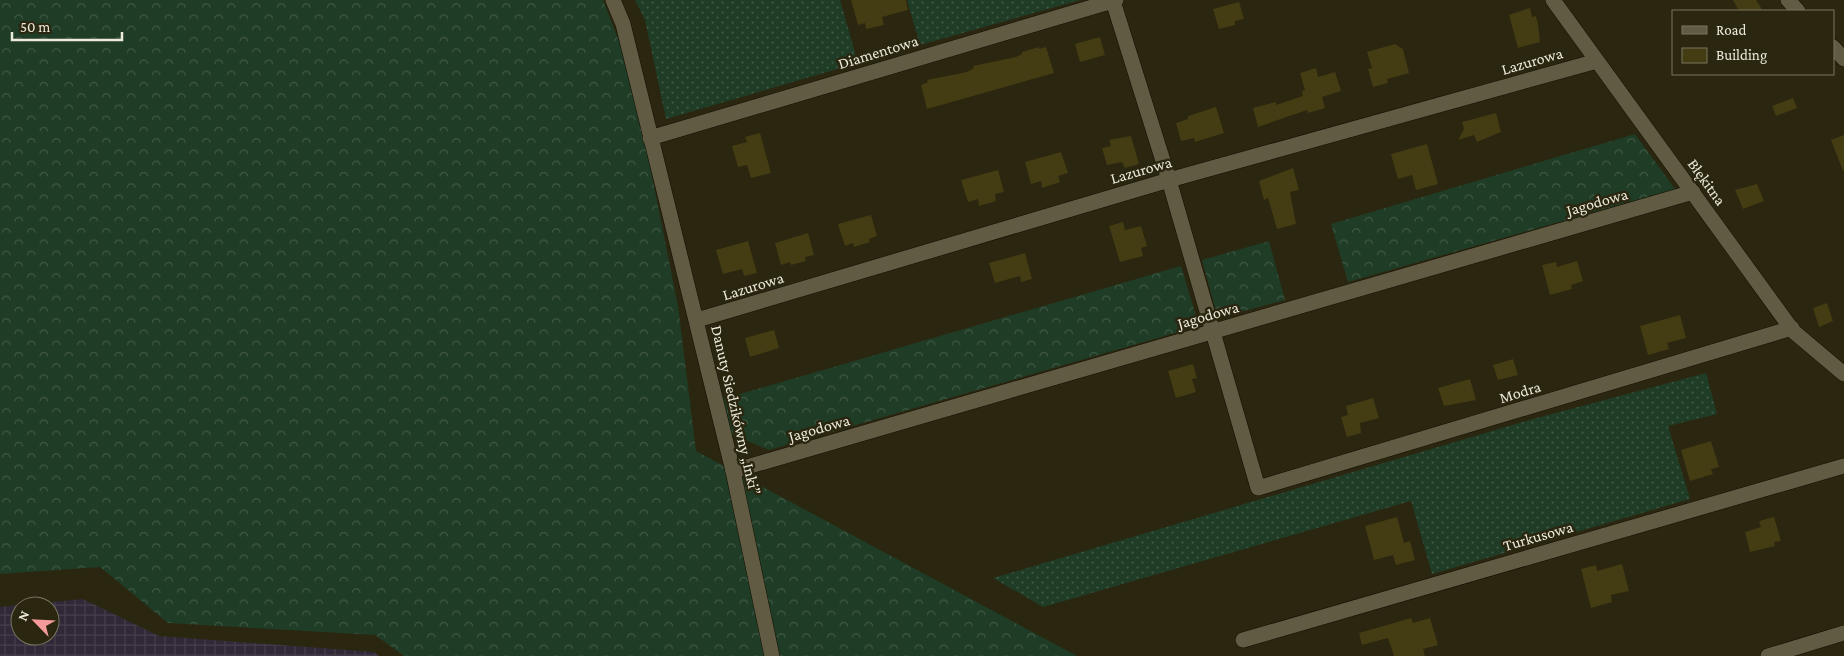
<svg xmlns="http://www.w3.org/2000/svg" width="1844" height="656" viewBox="0 0 1844 656" font-family="'Crimson Pro',serif">
	<defs>
		<pattern id="industrial-grid" width="8" height="8" patternUnits="userSpaceOnUse" patternTransform="scale(1.25)"><rect width="8" height="8" fill="#322938"/><path d="M0 4h8M4 0v8" fill="none" stroke="#463e4b"/></pattern>
		<pattern id="grass-dots" width="8" height="8" patternUnits="userSpaceOnUse" patternTransform="scale(1.25)"><rect width="8" height="8" fill="#1f3c26"/><path d="M2 2h.1M6 6h.1" fill="none" stroke="#405845" stroke-width="1.8" stroke-linecap="round"/></pattern>
		<pattern id="forest-crowns" width="20" height="18" patternUnits="userSpaceOnUse" patternTransform="scale(1.25)"><rect width="20" height="18" fill="#1f3c26"/><path d="M2 6a3 3 0 1 1 6 0M12 15a3 3 0 1 1 6 0" fill="none" stroke="#405845"/></pattern>
	</defs>
	<rect width="100%" height="100%" fill="#2b260f"/>
	<path fill="url(#industrial-grid)" fill-rule="evenodd" d="M83,599L159,636L374,652L379,656H0V607ZM20,606H50V636H20Z"/>
	<g fill="url(#grass-dots)">
		<path d="M635,0H840L858,63L666,119L645,20Z"/>
		<path d="M907,0H1080L920,45Z"/>
		<path d="M1706,373L1717,414L1668,426L1690,499L1432,574L1411,501L1043,607L993,578L1533,419Z"/>
	</g>
	<g fill="url(#forest-crowns)">
		<path d="M0,0H603L622,49L645,141L678,306L696,451L1077,656H404L375,635L168,623L100,567L0,574Z"/>
		<path d="M1635,134L1675,189L1348,282L1331,224Z"/>
		<path d="M1269,241L1285,300L1218,318L1202,260Z"/>
		<path d="M1181,266L1199,326L769,450L731,434L723,399Z"/>
	</g>
	<g fill="#443c13">
		<path d="M851,0H906L908,10L882,17L884,25L866,29L865,23L858,25Z"/>
		<path d="M1733,0H1756L1763,11H1739Z"/>
		<path d="M1239,2L1244,19L1235,21V25L1219,29L1213,9Z"/>
		<path d="M1530,8L1532,17L1536,16L1538,24L1540,42L1518,48L1509,15Z"/>
		<path d="M1100,37L1105,55L1080,62L1075,44Z"/>
		<path d="M1395,44L1403,49L1409,73L1387,79L1388,83L1373,87L1368,69L1372,68L1367,52Z"/>
		<path d="M1039,47V49L1046,47L1054,73L927,109L921,85L928,82L927,80L967,72L974,68L973,66L1016,57L1022,54V52Z"/>
		<path d="M1316,68L1318,77L1335,72L1341,91L1322,97L1325,108L1308,113L1307,110L1258,127L1253,108L1276,102V105L1303,96L1302,91L1305,90L1300,73Z"/>
		<path d="M1793,98L1797,108L1776,116L1772,106Z"/>
		<path d="M1216,107L1224,133L1195,142L1194,138L1181,141L1176,123L1188,119V116Z"/>
		<path d="M1496,113L1501,132L1477,142L1474,135L1458,140L1464,129L1462,122Z"/>
		<path d="M760,133L771,173L751,178L747,165L738,167L732,146L747,142L745,137Z"/>
		<path d="M1844,135V171H1843L1831,140Z"/>
		<path d="M1131,136L1139,164L1125,168L1122,162L1107,165L1102,148L1111,146L1109,140Z"/>
		<path d="M1427,144L1438,184L1416,190L1412,175L1398,179L1391,154Z"/>
		<path d="M1061,152L1068,173L1058,176L1060,182L1042,188L1041,181L1031,184L1025,162Z"/>
		<path d="M1293,168L1299,190L1290,192L1296,224L1277,229L1268,198L1264,200L1259,181Z"/>
		<path d="M998,170L1004,192L995,194L996,201L979,206L978,199L968,202L961,180Z"/>
		<path d="M1757,184L1764,201L1743,209L1735,190Z"/>
		<path d="M871,215L877,236L869,239L870,242L854,247L853,243L845,246L838,224Z"/>
		<path d="M1123,222L1125,230L1141,226L1147,246L1141,248L1143,256L1120,262L1109,226Z"/>
		<path d="M808,233L814,255L805,257L806,261L791,265L790,262L781,265L775,243Z"/>
		<path d="M748,241L757,273L744,276L742,269L723,274L716,250Z"/>
		<path d="M1025,253L1032,279L1021,282L1020,276L995,283L989,263Z"/>
		<path d="M1577,261L1583,281L1571,285L1572,289L1550,295L1542,265L1556,262L1557,267Z"/>
		<path d="M1827,303L1833,321L1819,327L1813,308Z"/>
		<path d="M1680,315L1686,338L1667,343L1669,349L1648,355L1640,326Z"/>
		<path d="M774,330L779,348L750,357L745,338Z"/>
		<path d="M1513,359L1518,375L1498,380L1493,365Z"/>
		<path d="M1193,364L1197,378L1192,379L1196,392L1176,398L1168,371Z"/>
		<path d="M1470,379L1476,400L1444,406L1438,388Z"/>
		<path d="M1373,398L1379,418L1360,423L1361,433L1347,437L1341,417L1348,415L1346,406Z"/>
		<path d="M1711,441L1719,467L1711,469L1713,474L1690,481L1681,450Z"/>
		<path d="M1397,517L1404,543L1410,541L1415,560L1396,565L1393,555L1374,560L1365,526Z"/>
		<path d="M1774,517L1781,541L1774,542L1775,546L1750,552L1745,532L1761,527L1759,521Z"/>
		<path d="M1622,564L1629,591L1611,595L1612,602L1591,608L1581,569L1596,565L1597,571Z"/>
		<path d="M1411,618L1413,623L1430,618L1438,645L1423,649L1425,656H1394L1388,638L1362,645L1359,633Z"/>
	</g>
	<g fill="none" stroke-linecap="round" stroke-linejoin="round">
		<g stroke="#130e00" stroke-width="16">
			<g id="minor">
				<path d="M613,0L623,24L733,471L772,656"/>
				<path d="M1553,0L1793,331L1844,374"/>
				<path d="M1788,0L1798,11"/>
				<path d="M1113,1L1169,180L1258,488L1792,328"/>
				<path d="M1833,47L1844,59"/>
				<path d="M650,138L1116,0"/>
				<path d="M697,320L1169,180L1597,61"/>
				<path d="M733,471L1693,192"/>
				<path d="M1243,640L1844,466"/>
				<path d="M1768,656L1844,633"/>
			</g>
		</g>
		<use href="#minor" stroke="#605b42" stroke-width="15"/>
	</g>
	<g text-anchor="middle" dominant-baseline="central" stroke-width="5" stroke-linejoin="round" paint-order="stroke">
		<g font-size="16" fill="#eceadb" stroke="#2b260f">
			<text transform="translate(878 52) rotate(-17)">Diamentowa</text>
			<text transform="translate(1532 61) rotate(-16)">Lazurowa</text>
			<text transform="translate(1141 170) rotate(-16)">Lazurowa</text>
			<text transform="translate(1707 182) rotate(54)">Błękitna</text>
			<text transform="translate(1597 202) rotate(-16)">Jagodowa</text>
			<text transform="translate(753 286) rotate(-17)">Lazurowa</text>
			<text transform="translate(1208 315) rotate(-16)">Jagodowa</text>
			<text transform="translate(1520 392) rotate(-17)">Modra</text>
			<text transform="translate(736 410) rotate(77)">Danuty Siedzikówny „Inki”</text>
			<text transform="translate(819 428) rotate(-16)">Jagodowa</text>
			<text transform="translate(1538 536) rotate(-16)">Turkusowa</text>
		</g>
	</g>
	<rect x="1672" y="10" width="162" height="65" fill="#2b260f" stroke="#787461"/>
	<rect x="1682" y="26" width="25" height="8" fill="#605b42" stroke="#787461"/>
	<text x="1716" y="35" font-size="15" fill="#eceadb">Road</text>
	<rect x="1682" y="48" width="25" height="15" fill="#443c13" stroke="#787461"/>
	<text x="1716" y="60" font-size="15" fill="#eceadb">Building</text>
	<g transform="translate(35 621) rotate(294)"><circle r="24" fill="#2b260f" stroke="#787461"/>
	<path d="M0-4L9 19L0 12L-9 19Z" fill="#f59b9b"/>
	<text y="-8" font-size="14" font-weight="bold" text-anchor="middle" fill="#eceadb">N</text>
	</g>
	<path d="M12 32v8h110v-8" fill="none" stroke="#eceadb" stroke-width="2.5"/>
	<text x="20" y="32" font-size="15" fill="#eceadb" stroke="#2b260f" stroke-width="4" paint-order="stroke">50 m</text>
</svg>
